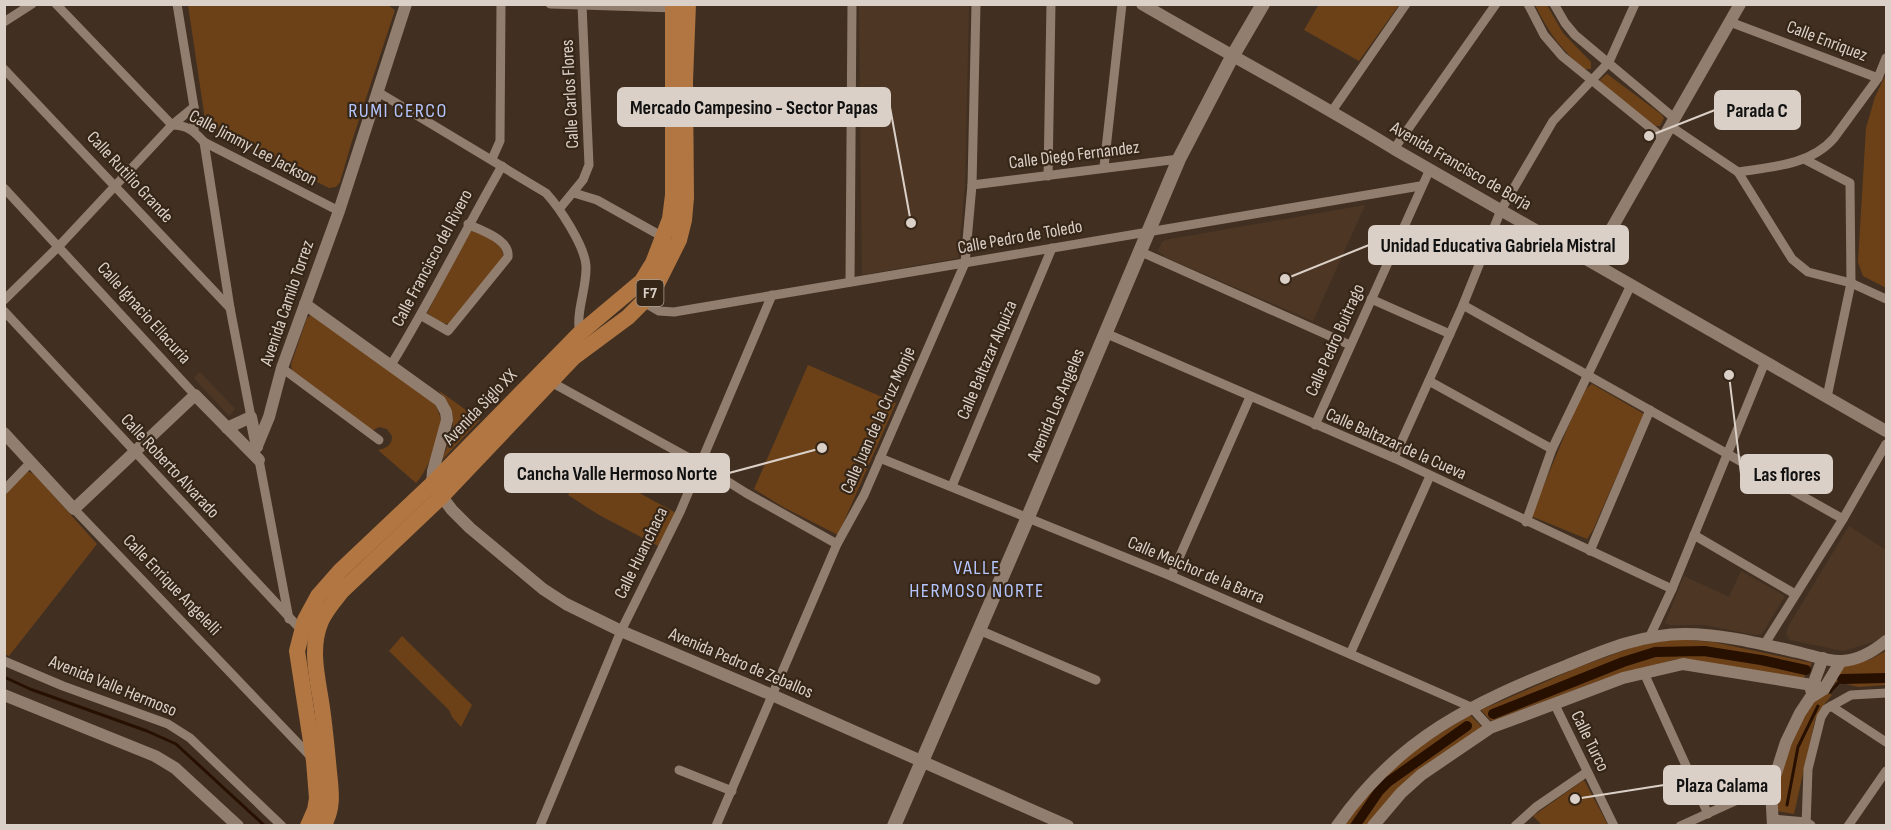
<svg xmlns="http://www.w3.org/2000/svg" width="1891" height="830" viewBox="0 0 1891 830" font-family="'Sofia Sans Condensed',sans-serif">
	<rect width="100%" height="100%" fill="#413022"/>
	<g fill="#4d3724">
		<path d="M859,5H969L965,185L958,258L862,275Z"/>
		<path d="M1365,205L1313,321L1165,257L1158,251L1162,242L1165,240Z"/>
		<path d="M200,372L235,409L229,416L194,378Z"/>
		<path d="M1849,526L1886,550V633L1877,641L1843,651L1790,640L1786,634L1788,627Z"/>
		<path d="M1741,571L1785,596L1762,634L1755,635L1705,625H1669L1665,623L1684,576L1729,597Z"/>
	</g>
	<g fill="#6c4118">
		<path d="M389,4V6L395,10L352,141L340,182L336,187L329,188L206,126L188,5Z"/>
		<path d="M1319,4H1399V5L1359,61L1304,30Z"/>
		<path d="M1535,5H1547L1563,33L1591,62V69H1584C1559,47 1550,34 1535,5Z"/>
		<path d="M1607,74L1661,114L1664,118L1660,126H1655L1602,84L1600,80Z"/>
		<path d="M1886,74V288L1863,276L1858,262L1866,128L1875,97Z"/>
		<path d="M471,229C482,236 505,242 503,257L449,324L441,323L427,313Z"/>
		<path d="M311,315L434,403C437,408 440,414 441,421C441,437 427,472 416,483L378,450C387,448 392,445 392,436L387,429L379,427L372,431L292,370L291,364L307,318Z"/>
		<path d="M808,365L896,403L838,535L783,507L754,489Z"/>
		<path d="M1592,384L1644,414L1593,530L1587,539L1531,516L1583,391Z"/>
		<path d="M438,390L480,420L442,460C454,430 461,416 438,390Z"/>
		<path d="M588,465L676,513L660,547L599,515L568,495Z"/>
		<path d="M27,471L34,474L97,544L9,656L4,654V491Z"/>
		<path d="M402,636L472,705L461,727L452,717L449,710L389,651Z"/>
		<path d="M1676,639L1713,642L1812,663L1803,679L1677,659L1601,680L1491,721L1481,710L1579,667L1639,645Z"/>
		<path d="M1886,651V685L1859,687L1833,681L1842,667L1869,660Z"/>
		<path d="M1823,691L1832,695L1821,708L1815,720L1794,814L1777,811C1776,768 1793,722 1823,691Z"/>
		<path d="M1470,715L1482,727L1368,825L1342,826L1370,790L1413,750Z"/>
		<path d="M1584,780L1608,825H1542L1533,816Z"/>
	</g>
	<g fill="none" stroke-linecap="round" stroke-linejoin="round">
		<g stroke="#271000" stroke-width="3">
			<path d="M4,677L30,689L147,731L176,744L265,826"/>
			<path d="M1830,692L1842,679"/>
			<path d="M1787,805L1798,747L1818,706"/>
		</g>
		<g stroke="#271000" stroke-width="10">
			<path d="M1842,679L1886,678"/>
			<path d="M1493,714L1623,662L1655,652L1704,651L1761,660L1806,670"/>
			<path d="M1355,826L1379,791L1388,782L1467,726"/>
		</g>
		<g stroke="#927e6e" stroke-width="9">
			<path d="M56,4L172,125C187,125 194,131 204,142L339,211"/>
			<path d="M177,4L194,107V131"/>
			<path d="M550,4L676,8"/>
			<path d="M1528,4L1544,35L1562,56L1663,138"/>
			<path d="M1554,4L1565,23L1575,35L1674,118"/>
			<path d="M4,22L32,4"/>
			<path d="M1730,22L1878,78"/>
			<path d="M4,69L230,308"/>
			<path d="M378,92L546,193C559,207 585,246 586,266C587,289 575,312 580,335"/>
			<path d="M1332,111L1406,4"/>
			<path d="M1670,126L1738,172C1771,167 1811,165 1834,138L1878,78L1886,58"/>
			<path d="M204,142L230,308L251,417"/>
			<path d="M1394,149L1496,4"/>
			<path d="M492,159L500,141L501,4"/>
			<path d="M1804,159L1850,183L1851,283L1827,397"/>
			<path d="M1104,167L1122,4"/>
			<path d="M1738,172L1792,259L1808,272L1851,283L1886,299"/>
			<path d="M1048,176L1051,4"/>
			<path d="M972,185L1179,159"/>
			<path d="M4,188L195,395"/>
			<path d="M574,193L597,200L663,237"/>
			<path d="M560,208L583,180L589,165L582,5"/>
			<path d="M1139,251L1350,345"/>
			<path d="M850,282L852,4"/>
			<path d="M1371,299L1450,334"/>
			<path d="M4,300L59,246L172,125L194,107"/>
			<path d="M642,301L659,311L674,312L1420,186"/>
			<path d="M1463,305L1843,519"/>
			<path d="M4,311L303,632"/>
			<path d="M422,316L448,331L508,257C510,239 481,231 468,224"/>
			<path d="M1105,333L1394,458L1672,589"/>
			<path d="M391,365C431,300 464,232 502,166"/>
			<path d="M282,368L379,440"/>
			<path d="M1429,381L1552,449"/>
			<path d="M551,382L700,464L746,493L837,544"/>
			<path d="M1315,425L1430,169"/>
			<path d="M880,458L1171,576L1350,654L1471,707L1490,728"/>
			<path d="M1394,458L1463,305L1501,210L1553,121L1609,62L1635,4"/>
			<path d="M259,460L289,619"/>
			<path d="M952,486L1052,248"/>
			<path d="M4,490L31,462"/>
			<path d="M74,509L313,759"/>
			<path d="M1526,522L1552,449L1631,285"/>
			<path d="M1694,535L1795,594"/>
			<path d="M1590,551L1650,410"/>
			<path d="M1171,576L1250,397"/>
			<path d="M979,630L1096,680"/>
			<path d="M1650,636L1672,589L1765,362"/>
			<path d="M1764,645L1843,519L1886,444"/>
			<path d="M1350,654L1430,476"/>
			<path d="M4,661L63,686L168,724L190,738L282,826"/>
			<path d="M1644,673L1708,814"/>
			<path d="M1554,703L1614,826"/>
			<path d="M1831,706L1886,742"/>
			<path d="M679,770L732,791"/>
			<path d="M1773,819L1806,822L1811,825"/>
			<path d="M540,826L621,631L680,512L772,295"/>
			<path d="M716,826L837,544L864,495L965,263L972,185L976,4"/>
			<path d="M1515,826L1536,807L1587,772"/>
			<path d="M1680,826L1755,792L1771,789"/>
			<path d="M1806,826L1808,769L1821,717L1826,709L1851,695L1886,693"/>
			<path d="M1848,826L1886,771"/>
		</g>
		<g stroke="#927e6e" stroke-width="12">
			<path d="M1142,4C1226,53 1311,98 1394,149L1886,431"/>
			<path d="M1593,261L1740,4"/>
			<path d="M305,304L440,401L446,412L447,420L433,471L432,484L452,510L470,528L543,589L566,604L621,631L772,695L1068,826"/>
			<path d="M227,428L251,417L257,447"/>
			<path d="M4,433L74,509L195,395L259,460"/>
			<path d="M257,446L269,417L282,368L339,211L406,4"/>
			<path d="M1811,690L1823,658"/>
			<path d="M4,695L155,756L175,768L238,826"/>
			<path d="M1337,826C1398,738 1472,703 1568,665C1607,649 1643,634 1685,634C1723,634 1761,644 1797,652C1811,655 1828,662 1842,661C1858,660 1874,651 1886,641"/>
			<path d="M1373,826L1401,793L1421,775L1490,728L1623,678L1683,664L1812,685L1824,689"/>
			<path d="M1773,826L1771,789L1786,742L1800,713L1810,698L1824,689L1841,661"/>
		</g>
		<path stroke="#927e6e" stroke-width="14" d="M894,826L1028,517L1179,159L1232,57L1263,4"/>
		<g stroke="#b17641" stroke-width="16">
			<path d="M308,826L315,810L317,798L314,761L297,651L305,620L318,596L340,571L432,484L579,334L642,281L653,263L670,219L673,195V4"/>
			<path d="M323,826C334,809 331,791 329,772C327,751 325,729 322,708C318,679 309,649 321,621C326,610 334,601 342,591L441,497L574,357L628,317L643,302L656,286L679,240L684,220L686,198L685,81L688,4"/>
		</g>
	</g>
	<g text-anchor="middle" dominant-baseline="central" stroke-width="4.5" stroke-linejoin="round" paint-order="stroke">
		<rect fill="#362618" stroke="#aa9d92" stroke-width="1.5" x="636.5" y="280" width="27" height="26" rx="4.5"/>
		<g font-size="16" font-weight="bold" fill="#dbd0c7">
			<text x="650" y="293">F7</text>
		</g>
		<g font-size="18" fill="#dbd0c7" stroke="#362618">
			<text transform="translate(1827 41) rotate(21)">Calle Enriquez</text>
			<text transform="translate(570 94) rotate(-93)">Calle Carlos Flores</text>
			<text transform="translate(253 148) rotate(28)">Calle Jimmy Lee Jackson</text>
			<text transform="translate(1074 155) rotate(-7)">Calle Diego Fernandez</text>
			<text transform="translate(1461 166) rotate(30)">Avenida Francisco de Borja</text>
			<text transform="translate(130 177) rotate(47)">Calle Rutilio Grande</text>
			<text transform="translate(1020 237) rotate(-10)">Calle Pedro de Toledo</text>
			<text transform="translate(432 258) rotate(-62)">Calle Francisco del Rivero</text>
			<text transform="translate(287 303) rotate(-71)">Avenida Camilo Torrez</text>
			<text transform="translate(144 313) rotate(48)">Calle Ignacio Ellacuria</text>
			<text transform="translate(1335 340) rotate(-66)">Calle Pedro Buitrago</text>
			<text transform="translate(987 360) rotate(-67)">Calle Baltazar Alquiza</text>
			<text transform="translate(1056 405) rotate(-67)">Avenida Los Angeles</text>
			<text transform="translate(480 407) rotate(-46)">Avenida Siglo XX</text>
			<text transform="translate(878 420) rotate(-66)">Calle Juan de la Cruz Monje</text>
			<text transform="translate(1396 444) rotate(24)">Calle Baltazar de la Cueva</text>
			<text transform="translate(170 466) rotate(47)">Calle Roberto Alvarado</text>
			<text transform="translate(641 553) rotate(-64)">Calle Huanchaca</text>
			<text transform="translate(1196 570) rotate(23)">Calle Melchor de la Barra</text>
			<text transform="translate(172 585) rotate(46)">Calle Enrique Angelelli</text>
			<text transform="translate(741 663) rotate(23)">Avenida Pedro de Zeballos</text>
			<text transform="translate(113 686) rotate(22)">Avenida Valle Hermoso</text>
			<text transform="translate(1590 741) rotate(64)">Calle Turco</text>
		</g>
		<g font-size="20" letter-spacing="1.5" fill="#b4c6fd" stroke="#362618">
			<text x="398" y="111">RUMI CERCO</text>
			<text x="977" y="568">VALLE<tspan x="977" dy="23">HERMOSO NORTE</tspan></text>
		</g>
	</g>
	<path fill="none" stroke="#dbd0c7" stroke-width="2" d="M911 223L890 107M1649 136L1715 110M1285 279L1369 245M822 448L729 473M1729 375L1741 474M1575 799L1664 785"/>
	<g fill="#dbd0c7" stroke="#362618" stroke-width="2">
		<circle cx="911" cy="223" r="6"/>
		<circle cx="1649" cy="136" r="6"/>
		<circle cx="1285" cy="279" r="6"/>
		<circle cx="822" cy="448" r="6"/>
		<circle cx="1729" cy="375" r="6"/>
		<circle cx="1575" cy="799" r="6"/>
	</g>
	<g fill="#dbd0c7" stroke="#dbd0c7" stroke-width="2">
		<rect x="618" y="88" width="272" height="38" rx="6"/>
		<rect x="1715" y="91" width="85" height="38" rx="6"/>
		<rect x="1369" y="226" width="259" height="38" rx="6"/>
		<rect x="505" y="454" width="224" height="38" rx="6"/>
		<rect x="1741" y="455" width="91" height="38" rx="6"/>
		<rect x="1664" y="766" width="116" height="38" rx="6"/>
	</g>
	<g font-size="20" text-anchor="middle" font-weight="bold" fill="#111">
		<text x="754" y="114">Mercado Campesino - Sector Papas</text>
		<text x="1757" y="117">Parada C</text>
		<text x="1498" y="252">Unidad Educativa Gabriela Mistral</text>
		<text x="617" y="480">Cancha Valle Hermoso Norte</text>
		<text x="1787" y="481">Las flores</text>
		<text x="1722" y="792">Plaza Calama</text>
	</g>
	<rect width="1891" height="830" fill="none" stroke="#dbd0c7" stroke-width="12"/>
</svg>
